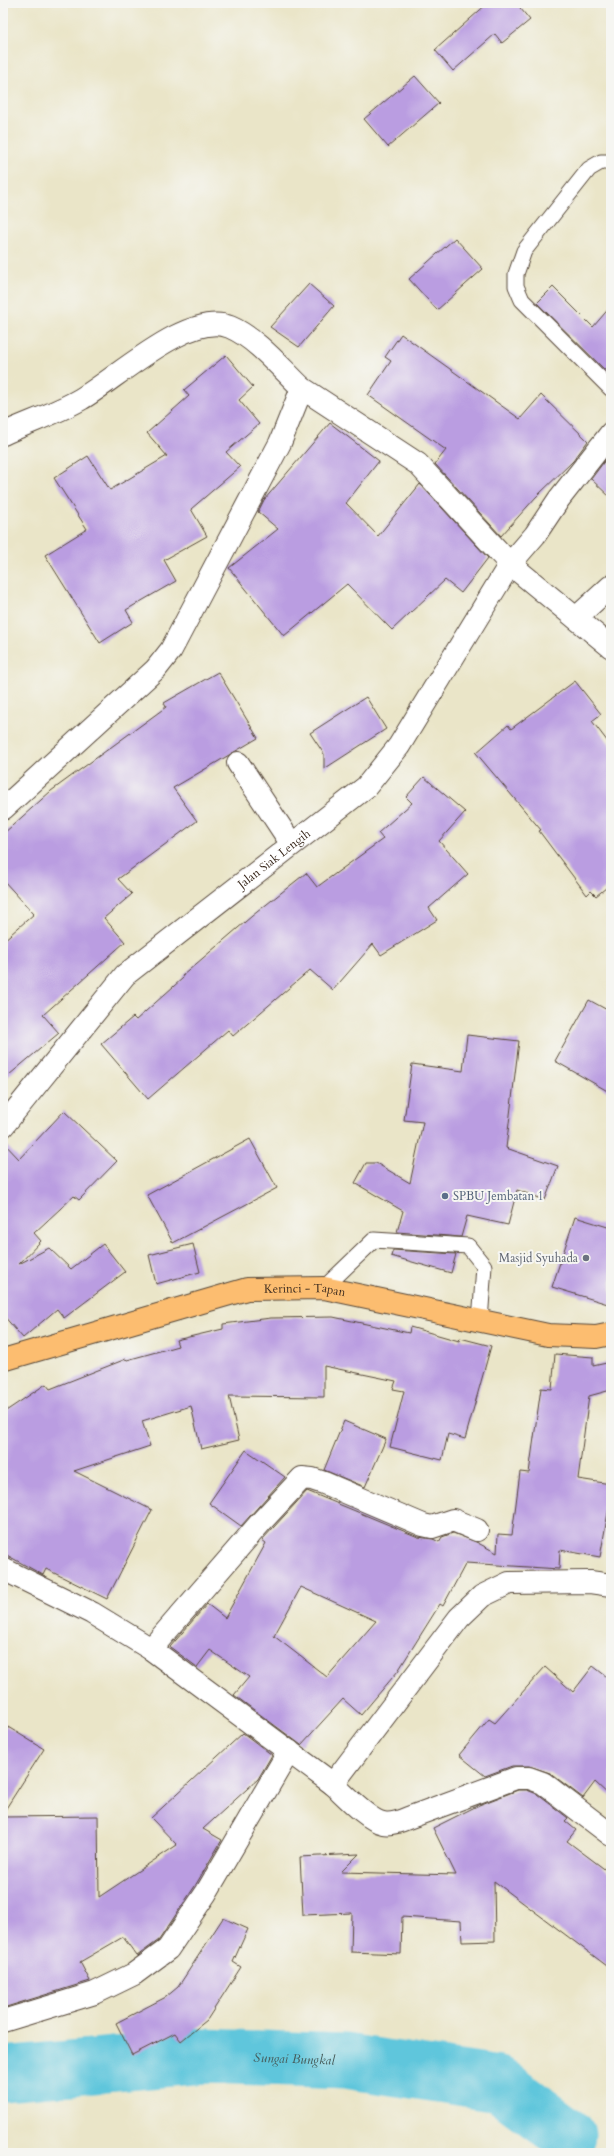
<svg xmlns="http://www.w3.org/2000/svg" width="614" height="2156" viewBox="0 0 614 2156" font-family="Cardo,serif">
	<rect width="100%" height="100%" fill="#f6f6f2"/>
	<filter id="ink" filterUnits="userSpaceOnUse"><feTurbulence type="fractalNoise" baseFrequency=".025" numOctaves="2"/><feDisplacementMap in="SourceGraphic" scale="8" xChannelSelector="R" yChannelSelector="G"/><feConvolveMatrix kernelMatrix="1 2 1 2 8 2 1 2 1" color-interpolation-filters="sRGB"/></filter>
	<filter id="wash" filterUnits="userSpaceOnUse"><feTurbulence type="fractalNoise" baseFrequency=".012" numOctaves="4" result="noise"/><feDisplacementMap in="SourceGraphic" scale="16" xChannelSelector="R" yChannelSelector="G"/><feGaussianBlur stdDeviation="0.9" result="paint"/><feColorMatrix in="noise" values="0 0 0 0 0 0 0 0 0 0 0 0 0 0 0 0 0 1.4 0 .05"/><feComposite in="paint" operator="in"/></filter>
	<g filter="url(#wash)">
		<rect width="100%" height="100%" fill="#eae5c8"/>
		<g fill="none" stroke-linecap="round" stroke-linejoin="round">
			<path stroke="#5fc6dc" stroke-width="55" id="s1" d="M3,2074L205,2056L345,2061L499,2084L568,2135"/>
		</g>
		<g id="blocks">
			<g fill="#ba9de1" fill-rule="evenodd">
				<path d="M488,3H516L530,20L502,43L495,34L453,71L435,50Z"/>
				<path d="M415,76L439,103L388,147L364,119Z"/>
				<path d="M455,238L483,269L437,310L409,279Z"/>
				<path d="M309,284L334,306L299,347L270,327Z"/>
				<path d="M553,287L593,327L611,306V376L537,303Z"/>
				<path d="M401,334L520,419L541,395L588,441L573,461L536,497L501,536L435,464L446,450L368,395L391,361L385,357Z"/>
				<path d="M226,355L253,387L239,400L259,424L226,452L240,467L191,509L207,536L164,560L176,581L126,610L133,622L100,643L45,555L87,529L54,478L88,456L110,490L167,456L147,433L189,396L184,390Z"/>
				<path d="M330,423L379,461L346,503L378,536L420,484L488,558L461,593L445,580L392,630L347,584L284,636L229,568L278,529L258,512L264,500Z"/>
				<path d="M606,459L611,464V498L591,479Z"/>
				<path d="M218,672L258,738L173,788L197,821L118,879L132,894L104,918L125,942L43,1015L59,1033L3,1080V941L34,914L3,880V834L51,791L166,707L164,703Z"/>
				<path d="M575,681L601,714L592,721L611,746V884L596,896L591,891L587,895L539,831L541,830L476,753L508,725L511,729Z"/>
				<path d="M366,697L386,729L324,769V754L310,733Z"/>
				<path d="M424,777L465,812L439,841L468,874L429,908L437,920L381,955L373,944L333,990L310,970L233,1036L228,1030L148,1099L101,1044L133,1017L136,1020L183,978L182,976L252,916L306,873L317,887L383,839L378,833L412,803L406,797Z"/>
				<path d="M589,1000L611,1012V1093L555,1061Z"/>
				<path d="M467,1035L519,1041L506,1148L558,1166L545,1200L517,1190L508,1225L467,1216L461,1237L397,1232L403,1211L355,1183L366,1163H376L410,1183L423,1122L404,1120L412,1064L463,1071Z"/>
				<path d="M64,1111L117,1161L79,1200L74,1196L34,1233L41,1241L19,1264L49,1248L71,1269L103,1244L125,1272L64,1318L57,1309L23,1338L3,1315V1142L19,1159Z"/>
				<path d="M250,1139L277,1188L173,1243L147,1195Z"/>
				<path d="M575,1217L611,1228V1305L552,1287Z"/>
				<path d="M193,1244L200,1272L156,1284L149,1255Z"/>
				<path d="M393,1250L456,1254L451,1273L391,1256Z"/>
				<path d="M333,1317L409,1333L410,1327L459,1341L460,1338L491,1346L465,1439L448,1434L442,1460L390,1447L404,1391L393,1389L396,1381L324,1366V1397L229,1396L239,1440L201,1449L191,1406L142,1421L150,1446L74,1471L152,1510L107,1599L46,1569L43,1575L3,1553V1413L46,1384L50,1389L126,1359L127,1360L178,1346L176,1340L223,1329V1324L271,1318Z"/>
				<path d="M555,1354L593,1357V1366L611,1362V1390L589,1396L578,1479L611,1484V1496L600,1557L560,1550L559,1569L466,1563L443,1606L440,1604L398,1671L361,1715L343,1699L301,1745L234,1695L249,1677L210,1650L197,1667L170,1647L207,1604L225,1618L266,1543L262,1540L307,1491L418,1537L433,1539L439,1542L442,1537L453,1533L476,1542L497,1553L498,1534L512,1535L520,1472L529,1473L541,1388L552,1389ZM301,1587L376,1621L327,1677L274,1636Z"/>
				<path d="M344,1421L386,1439L365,1487L324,1470Z"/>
				<path d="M246,1450L285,1477L241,1526L209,1503Z"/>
				<path d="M593,1666L611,1680V1797L595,1782L583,1798L550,1773L529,1766H512L485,1776L459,1755L489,1719L495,1723L545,1667L573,1692Z"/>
				<path d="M3,1724L44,1749L3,1813Z"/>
				<path d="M243,1733L272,1755L258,1779L203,1829L222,1840L195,1886L159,1940L137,1956L123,1937L80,1962L90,1981L3,2008V1817L98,1816L99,1897L177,1845L151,1818Z"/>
				<path d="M518,1790H527L537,1794L568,1818L565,1821L576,1830L567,1841L611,1874V1969L494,1881L495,1941L462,1942L461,1921L402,1917L401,1954L351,1952L352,1913L303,1915L300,1857L359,1854L341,1872L456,1875L433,1828L479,1805Z"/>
				<path d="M223,1918L248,1929L233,1962L241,1967L207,2020L181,2041L175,2033L132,2055L116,2023L166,1997L178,1987Z"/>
			</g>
		</g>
	</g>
	<g filter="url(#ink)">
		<use href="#blocks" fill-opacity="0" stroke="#554638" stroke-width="1"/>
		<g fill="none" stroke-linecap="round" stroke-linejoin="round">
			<g stroke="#554638" stroke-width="17">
				<g id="service">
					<path d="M611,162H601L589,169L524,251L516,274V286L522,300L611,389"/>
					<path d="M324,1288L374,1240L468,1246L484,1266L480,1321"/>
				</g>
			</g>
			<g stroke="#554638" stroke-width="24">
				<g id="minor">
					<path d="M3,434C29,422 57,413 81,399C116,379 189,310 230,327C256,338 281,368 302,388"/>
					<path d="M576,618L611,586"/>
					<path d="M238,763L291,843"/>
					<path d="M3,809L156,669L171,650L280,443L302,388L418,464L510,564L611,647"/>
					<path id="s2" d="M3,1126L125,975L366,787L399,746L510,564L535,535L559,499L611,433"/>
					<path d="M3,1569L92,1613L151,1649L333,1784L459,1618L482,1596L509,1583L590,1582L611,1585"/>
					<path d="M151,1649L261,1522L302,1478L312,1479L324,1483L423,1525L432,1527L453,1520L477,1530"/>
					<path d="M333,1784C345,1795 368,1820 383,1823C391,1825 401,1821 408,1818L516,1778H529L543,1783L611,1835"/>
					<path d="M3,2021L95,1993L134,1974L168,1949L206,1893L289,1751"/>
				</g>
			</g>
			<g stroke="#554638" stroke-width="24">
				<g id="trunk">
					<path id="s3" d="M3,1360L247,1289L324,1288L548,1335L596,1337L611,1334"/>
				</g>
			</g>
			<use href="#service" stroke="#fff" stroke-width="15"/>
			<use href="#minor" stroke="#fff" stroke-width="22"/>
			<use href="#trunk" stroke="#fcbd6f" stroke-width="22"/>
		</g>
	</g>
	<circle fill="#5c6f8a" stroke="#f6f6f2" stroke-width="1.5" cx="445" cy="1196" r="4"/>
	<circle fill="#6b7280" stroke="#f6f6f2" stroke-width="1.5" cx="586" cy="1258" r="4"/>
	<g text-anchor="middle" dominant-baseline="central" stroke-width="4" stroke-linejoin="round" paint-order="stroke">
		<g font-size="12" fill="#3b2a1e" stroke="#f6f6f2">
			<text stroke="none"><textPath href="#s2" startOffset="383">Jalan Siak Lengih</textPath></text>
			<text stroke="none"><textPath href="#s3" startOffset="312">Kerinci - Tapan</textPath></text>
		</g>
		<g font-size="12" fill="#4e5e75" stroke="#f6f6f2" text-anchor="start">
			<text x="453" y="1196">SPBU Jembatan 1</text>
		</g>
		<g font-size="12" fill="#5b616d" stroke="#f6f6f2" text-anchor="end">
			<text x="578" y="1258">Masjid Syuhada</text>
		</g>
		<g font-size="13" font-style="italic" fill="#465957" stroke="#f6f6f2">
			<text stroke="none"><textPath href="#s1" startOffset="292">Sungai Bungkal</textPath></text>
		</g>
	</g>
	<rect width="614" height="2156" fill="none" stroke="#f6f6f2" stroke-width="16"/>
</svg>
